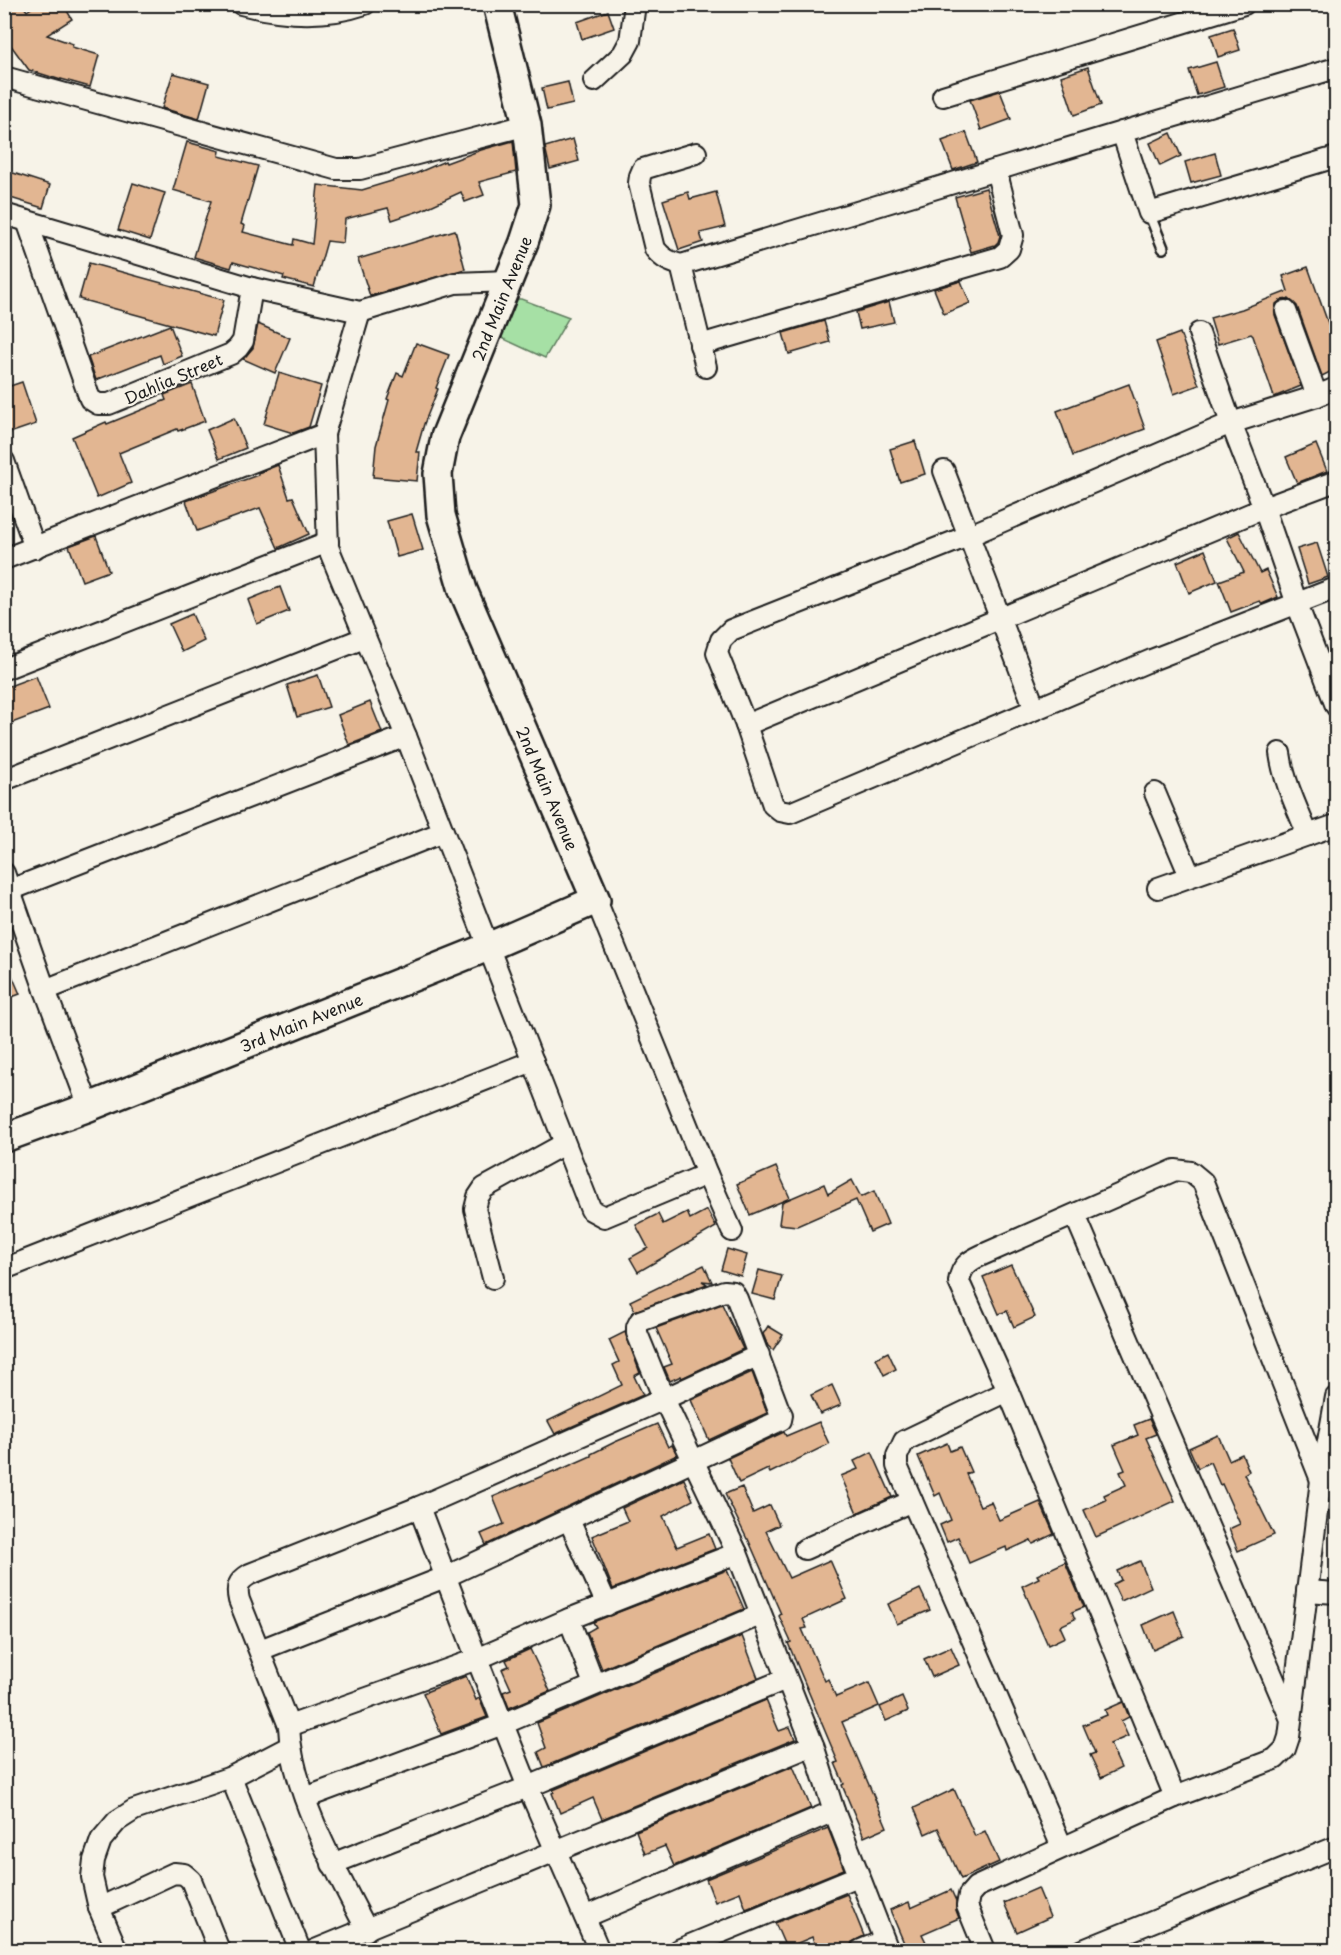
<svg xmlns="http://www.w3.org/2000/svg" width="1341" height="1955" viewBox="0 0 1341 1955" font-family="'Playpen Sans',sans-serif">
	<rect width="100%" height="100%" fill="#f7f3e8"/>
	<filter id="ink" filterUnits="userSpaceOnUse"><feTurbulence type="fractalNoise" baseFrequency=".0167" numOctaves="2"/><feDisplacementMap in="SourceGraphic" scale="12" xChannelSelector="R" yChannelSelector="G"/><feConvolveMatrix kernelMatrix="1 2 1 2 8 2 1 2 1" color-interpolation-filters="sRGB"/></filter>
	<g filter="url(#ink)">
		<path fill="#a6e0a5" stroke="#617e60" stroke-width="1.5" d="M504,299H521L569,317L545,358L489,332Z"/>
		<g fill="#e2b692" stroke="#1c1c1c" stroke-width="1.5">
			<path d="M4,4H22L27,11L37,4H63L72,19L47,35L73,44L72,47L99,55L90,87L61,79V80L29,70L4,36Z"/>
			<path d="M608,11L614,28L582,39L577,22Z"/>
			<path d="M1233,28L1240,50L1218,57L1211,35Z"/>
			<path d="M1216,62L1224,87L1197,95L1189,70Z"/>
			<path d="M1088,67L1101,105L1074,115L1061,76Z"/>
			<path d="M173,73L209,83L199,119L162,108Z"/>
			<path d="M568,82L573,104L547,110L542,88Z"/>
			<path d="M1000,91L1011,119L981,130L970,100Z"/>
			<path d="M966,132L977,162L953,170L942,141Z"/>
			<path d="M1171,133L1181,156L1160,166L1150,143Z"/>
			<path d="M573,139L579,161L550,169L545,147Z"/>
			<path d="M513,141L516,172L479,182L484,195L465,202L461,192L422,210L392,220L388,208L345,219L343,243L327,241L314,287L283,279L284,276L233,262L231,268L194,257L211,201L173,190L187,142L220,151L219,156L258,166L241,224L245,226L243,232L293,245L294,239L312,244L318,185L362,190L415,174L445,161L446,163L481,150Z"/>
			<path d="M1215,153L1221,175L1191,183L1185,162Z"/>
			<path d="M4,170L50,185L43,208L4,196Z"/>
			<path d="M133,183L165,193L150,240L118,230Z"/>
			<path d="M986,188L1000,236L998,242L995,245L971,252L955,197Z"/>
			<path d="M688,192L690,199L716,192L725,227L700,233L703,242L679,250L663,200Z"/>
			<path d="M455,230L465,269L370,296L358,259Z"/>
			<path d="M89,263L224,300L214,336L79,299Z"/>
			<path d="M1308,267L1333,337L1336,335V369L1322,376L1297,306L1289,299L1281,300L1276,304L1275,315L1301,386L1274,397L1253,336L1251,334L1218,344L1210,318L1242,309L1288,291L1283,276Z"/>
			<path d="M961,281L970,303L944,314L934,289Z"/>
			<path d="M889,302L894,322L860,329L856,312Z"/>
			<path d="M824,321L830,342L789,354L783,333Z"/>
			<path d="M258,324L290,338L275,373L243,359L253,348Z"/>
			<path d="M170,325L182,356L163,364L160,355L96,380L88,357Z"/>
			<path d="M1180,333L1199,385L1174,394L1156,342Z"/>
			<path d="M416,343L449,355L436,388L438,389L424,424L416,452H420L417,481L373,477L376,446L389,400L387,399L397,373L403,376Z"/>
			<path d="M279,373L321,386L309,427L293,433L264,424Z"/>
			<path d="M22,382L36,424L4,435V388Z"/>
			<path d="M192,384L205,421L178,431L177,429L119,453L131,483L97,498L72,437L106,422L107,424L166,400L164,395Z"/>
			<path d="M1129,384L1145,429L1073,456L1057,411Z"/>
			<path d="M234,418L246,448L219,459L207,430Z"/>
			<path d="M915,441L925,474L900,482L890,449Z"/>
			<path d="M1316,444L1327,471L1297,483L1286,457Z"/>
			<path d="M278,465L289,498L293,497L309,534L278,548L260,508L197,531L186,501L258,475V473Z"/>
			<path d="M412,514L423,550L397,557L387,521Z"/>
			<path d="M1239,532L1260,573L1266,570L1278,597L1262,604L1260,601L1231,612L1219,581L1244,572L1227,538Z"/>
			<path d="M96,536L109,571L82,581L69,546Z"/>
			<path d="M1317,543L1328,577L1308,584L1297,549Z"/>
			<path d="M1205,550L1217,581L1189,593L1177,562Z"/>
			<path d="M280,587L289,611L257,624L248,600Z"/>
			<path d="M192,614L204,641L182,652L169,624Z"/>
			<path d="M318,675L329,707L297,717L287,685Z"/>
			<path d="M36,676L49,709L4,726V688Z"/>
			<path d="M370,702L382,732L349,745L338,715Z"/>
			<path d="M4,957L20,994L4,1000Z"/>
			<path d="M776,1167L790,1198L750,1215L737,1184Z"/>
			<path d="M852,1180L861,1197L874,1191L888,1224L870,1232L856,1200L797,1226L779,1224L782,1202L824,1184L828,1194Z"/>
			<path d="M707,1210L716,1227L638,1272L630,1258L648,1248L636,1225L658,1214L663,1224L687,1212L690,1219Z"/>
			<path d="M727,1249L747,1255L741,1276L721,1270Z"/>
			<path d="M704,1265L712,1282L702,1281L707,1284L635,1311L630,1301Z"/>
			<path d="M1011,1265L1035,1317L1014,1327L1007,1311L999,1314L983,1277Z"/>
			<path d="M759,1270L782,1276L775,1300L752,1294Z"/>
			<path d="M722,1304L743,1349L682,1378L681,1376L670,1381L664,1367L672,1364L656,1328Z"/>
			<path d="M768,1326L783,1335L773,1350L768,1346L763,1334Z"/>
			<path d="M625,1332L640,1373L634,1376L643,1395L555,1434L548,1421L622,1385L613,1365L619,1362L609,1340Z"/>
			<path d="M888,1352L896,1369L884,1375L876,1358Z"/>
			<path d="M752,1372L767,1413L709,1440L691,1400Z"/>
			<path d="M832,1385L841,1405L820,1414L811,1395Z"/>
			<path d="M1149,1419L1156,1434L1146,1438L1175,1501L1096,1537L1084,1510L1106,1500L1104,1495L1126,1485L1120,1472L1125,1470L1114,1445L1138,1435L1134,1425Z"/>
			<path d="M819,1422L829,1444L770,1473L768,1469L739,1483L728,1458L784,1432L786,1436Z"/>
			<path d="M657,1424L668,1447L672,1445L677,1455L486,1545L481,1534L504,1524L493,1497L554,1471L555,1472L591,1456V1454L615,1442Z"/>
			<path d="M1218,1435L1229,1460L1242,1454L1249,1471L1244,1474L1274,1535L1238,1551L1229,1529L1240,1524L1222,1484L1220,1485L1210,1462L1198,1468L1189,1448Z"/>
			<path d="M947,1443L950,1451L960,1447L971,1472L966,1474L980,1506L991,1502L999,1520L1040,1502L1054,1534L1033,1544L1031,1540L1007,1551L1006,1547L969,1563L958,1537L947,1542L940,1525L951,1520L940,1493L935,1496L918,1456Z"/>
			<path d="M872,1452L892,1497L857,1513L841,1476L858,1469L854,1461Z"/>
			<path d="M684,1479L693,1500L663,1516L677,1547L709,1534L715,1549L613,1589L592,1536L628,1521L622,1508Z"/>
			<path d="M742,1487L753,1513L770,1505L779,1525L766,1531L789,1578L830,1560L847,1599L803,1619L807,1628L802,1629L825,1681L828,1679L836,1697L869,1683L879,1706L842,1722L887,1827L864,1837L842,1785L844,1784L835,1763L838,1762L788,1643L791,1642L779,1616L781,1614L748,1539H747L725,1494Z"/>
			<path d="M1140,1561L1151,1587L1121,1601L1113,1584L1121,1580L1117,1571Z"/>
			<path d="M1065,1562L1084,1607L1072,1612L1075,1619L1060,1626L1065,1637L1048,1645L1022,1586L1039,1578L1037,1575Z"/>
			<path d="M727,1570L744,1609L602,1669L587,1632L596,1627L593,1622Z"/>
			<path d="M920,1589L930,1610L897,1624L888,1604Z"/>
			<path d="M1174,1611L1184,1636L1153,1650L1143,1625Z"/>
			<path d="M742,1636L758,1678L544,1767L538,1752L546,1748L537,1723Z"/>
			<path d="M951,1647L959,1665L932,1677L924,1659Z"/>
			<path d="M530,1649L550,1691L509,1708L503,1692L511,1689L502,1669L509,1666L506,1660Z"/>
			<path d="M466,1676L476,1700L479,1698L487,1717L441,1734L423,1693Z"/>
			<path d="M902,1697L908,1711L886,1721L880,1707Z"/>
			<path d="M766,1700L779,1731L790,1727L795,1739L602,1819L593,1798L560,1813L552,1793L554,1792L553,1790Z"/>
			<path d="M1123,1702L1129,1717L1121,1721L1128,1736L1110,1744L1121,1768L1101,1778L1090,1755L1095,1753L1083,1725L1107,1715L1105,1710Z"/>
			<path d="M793,1766L811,1808L674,1866L665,1846L645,1854L636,1831Z"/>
			<path d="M954,1789L975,1836L985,1831L999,1862L961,1879L938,1828L925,1834L914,1808Z"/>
			<path d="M828,1828L844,1869L746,1909L740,1892L715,1902L706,1879Z"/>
			<path d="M1038,1888L1050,1917L1017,1932L1004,1903Z"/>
			<path d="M951,1890L956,1901V1910L959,1918L922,1934L926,1942L907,1950L890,1910L909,1902L911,1908Z"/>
			<path d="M847,1894L864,1936L852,1942L849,1950H817L812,1937L786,1948L775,1923Z"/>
		</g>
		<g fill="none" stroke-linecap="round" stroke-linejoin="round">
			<g stroke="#1c1c1c" stroke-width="14">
				<path id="lane" d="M1149,213L1163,248"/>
			</g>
			<g stroke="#1c1c1c" stroke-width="24">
				<g id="street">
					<path d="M241,4C283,15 324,18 365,4"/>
					<path d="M1336,68L1122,132L1149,213L1336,157"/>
					<path d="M4,77L336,169H360L527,125"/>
					<path d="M594,81L623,54L630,41L635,4"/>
					<path d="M943,96L1244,4"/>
					<path d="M696,153L643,169L640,176L639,183L655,249C663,259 670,262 681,265L1122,132"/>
					<path d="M4,214L252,288L360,312L455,283L509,281"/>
					<path d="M27,221L90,399L98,404H109L231,354L238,348L243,341L252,288"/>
					<path d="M681,265L706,367"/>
					<path d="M1286,311L1317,396"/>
					<path d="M360,312L324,434L328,547L406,736L591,1210L604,1217L707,1174L596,900"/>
					<path d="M1199,333L1231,423L1264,508L1297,604L1336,706"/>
					<path d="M700,345L1000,257L1009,249L1013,235L996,170"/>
					<path d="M1336,388L1317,396L1231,423L968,536L731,630L721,640L717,653L746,725L773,805L780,811L790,813L1154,659L1336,588"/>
					<path d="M4,461L35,548"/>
					<path d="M944,471L1035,709"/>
					<path d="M4,559L324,434"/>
					<path d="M4,669L328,542"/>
					<path d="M746,725L1264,508L1336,481"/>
					<path d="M1280,753C1284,782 1297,808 1308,835"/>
					<path d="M4,780L364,638"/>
					<path d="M1155,793L1190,876"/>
					<path d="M4,873L45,990L89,1107"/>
					<path d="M1158,888L1336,825"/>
					<path d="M10,890L406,736"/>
					<path d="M45,990L443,832"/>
					<path d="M707,1174L732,1231"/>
					<path d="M1075,1215L1290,1717"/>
					<path d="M4,1269L533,1061"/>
					<path d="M493,1278L475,1209L478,1197L484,1188L564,1144"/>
					<path d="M1008,1391L904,1441L897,1456V1466L1062,1847"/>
					<path d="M419,1507L477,1659L528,1787L599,1950"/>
					<path d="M569,1520L607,1605"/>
					<path d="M805,1549L912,1501"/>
					<path d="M1307,1591L1336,1593"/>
					<path d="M569,1619L594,1684"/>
					<path d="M260,1650L445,1577L781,1420L782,1415L779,1410L737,1299L733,1292L724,1291L640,1321L637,1327V1333L664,1399L759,1355"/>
					<path d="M289,1726L477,1659L569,1619L737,1553"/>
					<path d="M231,1777L300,1950"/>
					<path d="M1175,1797L1008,1391L959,1282C961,1266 969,1261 982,1255L1175,1170L1191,1172L1203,1182L1321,1480"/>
					<path d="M305,1798L503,1724L760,1615"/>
					<path d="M332,1864L528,1787L786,1679"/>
					<path d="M99,1908L174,1873L184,1874L191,1880L219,1950"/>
					<path d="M585,1917L834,1811"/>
					<path d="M367,1930C337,1873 291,1790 289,1726L239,1600C236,1587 238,1581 250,1574L419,1507L664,1399L737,1553L813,1745L834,1811L888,1950"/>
					<path d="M117,1950L99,1908L92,1877L94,1860L101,1840L117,1821L134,1810L231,1777L289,1747"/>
					<path d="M315,1950L813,1745"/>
					<path d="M678,1950L858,1876"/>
					<path d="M861,1950L883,1941"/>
					<path d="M985,1950L967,1906L969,1895L976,1887L1175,1797L1275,1759L1285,1749L1289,1737L1321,1480L1336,1397"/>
					<path d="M1083,1950L1336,1847"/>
				</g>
			</g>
			<g stroke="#1c1c1c" stroke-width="32">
				<path id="secondary" d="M4,1138L89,1107L488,947L596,900L463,590L441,515L438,474L445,437L524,242L536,205L527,125L497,4"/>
			</g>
			<use href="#lane" stroke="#f7f3e8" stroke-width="9"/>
			<use href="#street" stroke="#f7f3e8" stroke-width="20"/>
			<use href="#secondary" stroke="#f7f3e8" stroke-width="27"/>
		</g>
	</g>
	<g text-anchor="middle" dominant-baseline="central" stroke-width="4.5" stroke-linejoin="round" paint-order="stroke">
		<g font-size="16" fill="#1c1c1c" stroke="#f7f3e8">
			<text transform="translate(501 298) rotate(-68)">2nd Main Avenue</text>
			<text transform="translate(173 378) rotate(-23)">Dahlia Street</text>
			<text transform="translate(548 788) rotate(67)">2nd Main Avenue</text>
			<text transform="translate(301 1022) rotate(-22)">3rd Main Avenue</text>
		</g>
	</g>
	<rect width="1341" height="1955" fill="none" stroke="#f7f3e8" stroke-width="24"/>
	<rect x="12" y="12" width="1317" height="1931" fill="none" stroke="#1c1c1c" stroke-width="2" filter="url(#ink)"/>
</svg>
